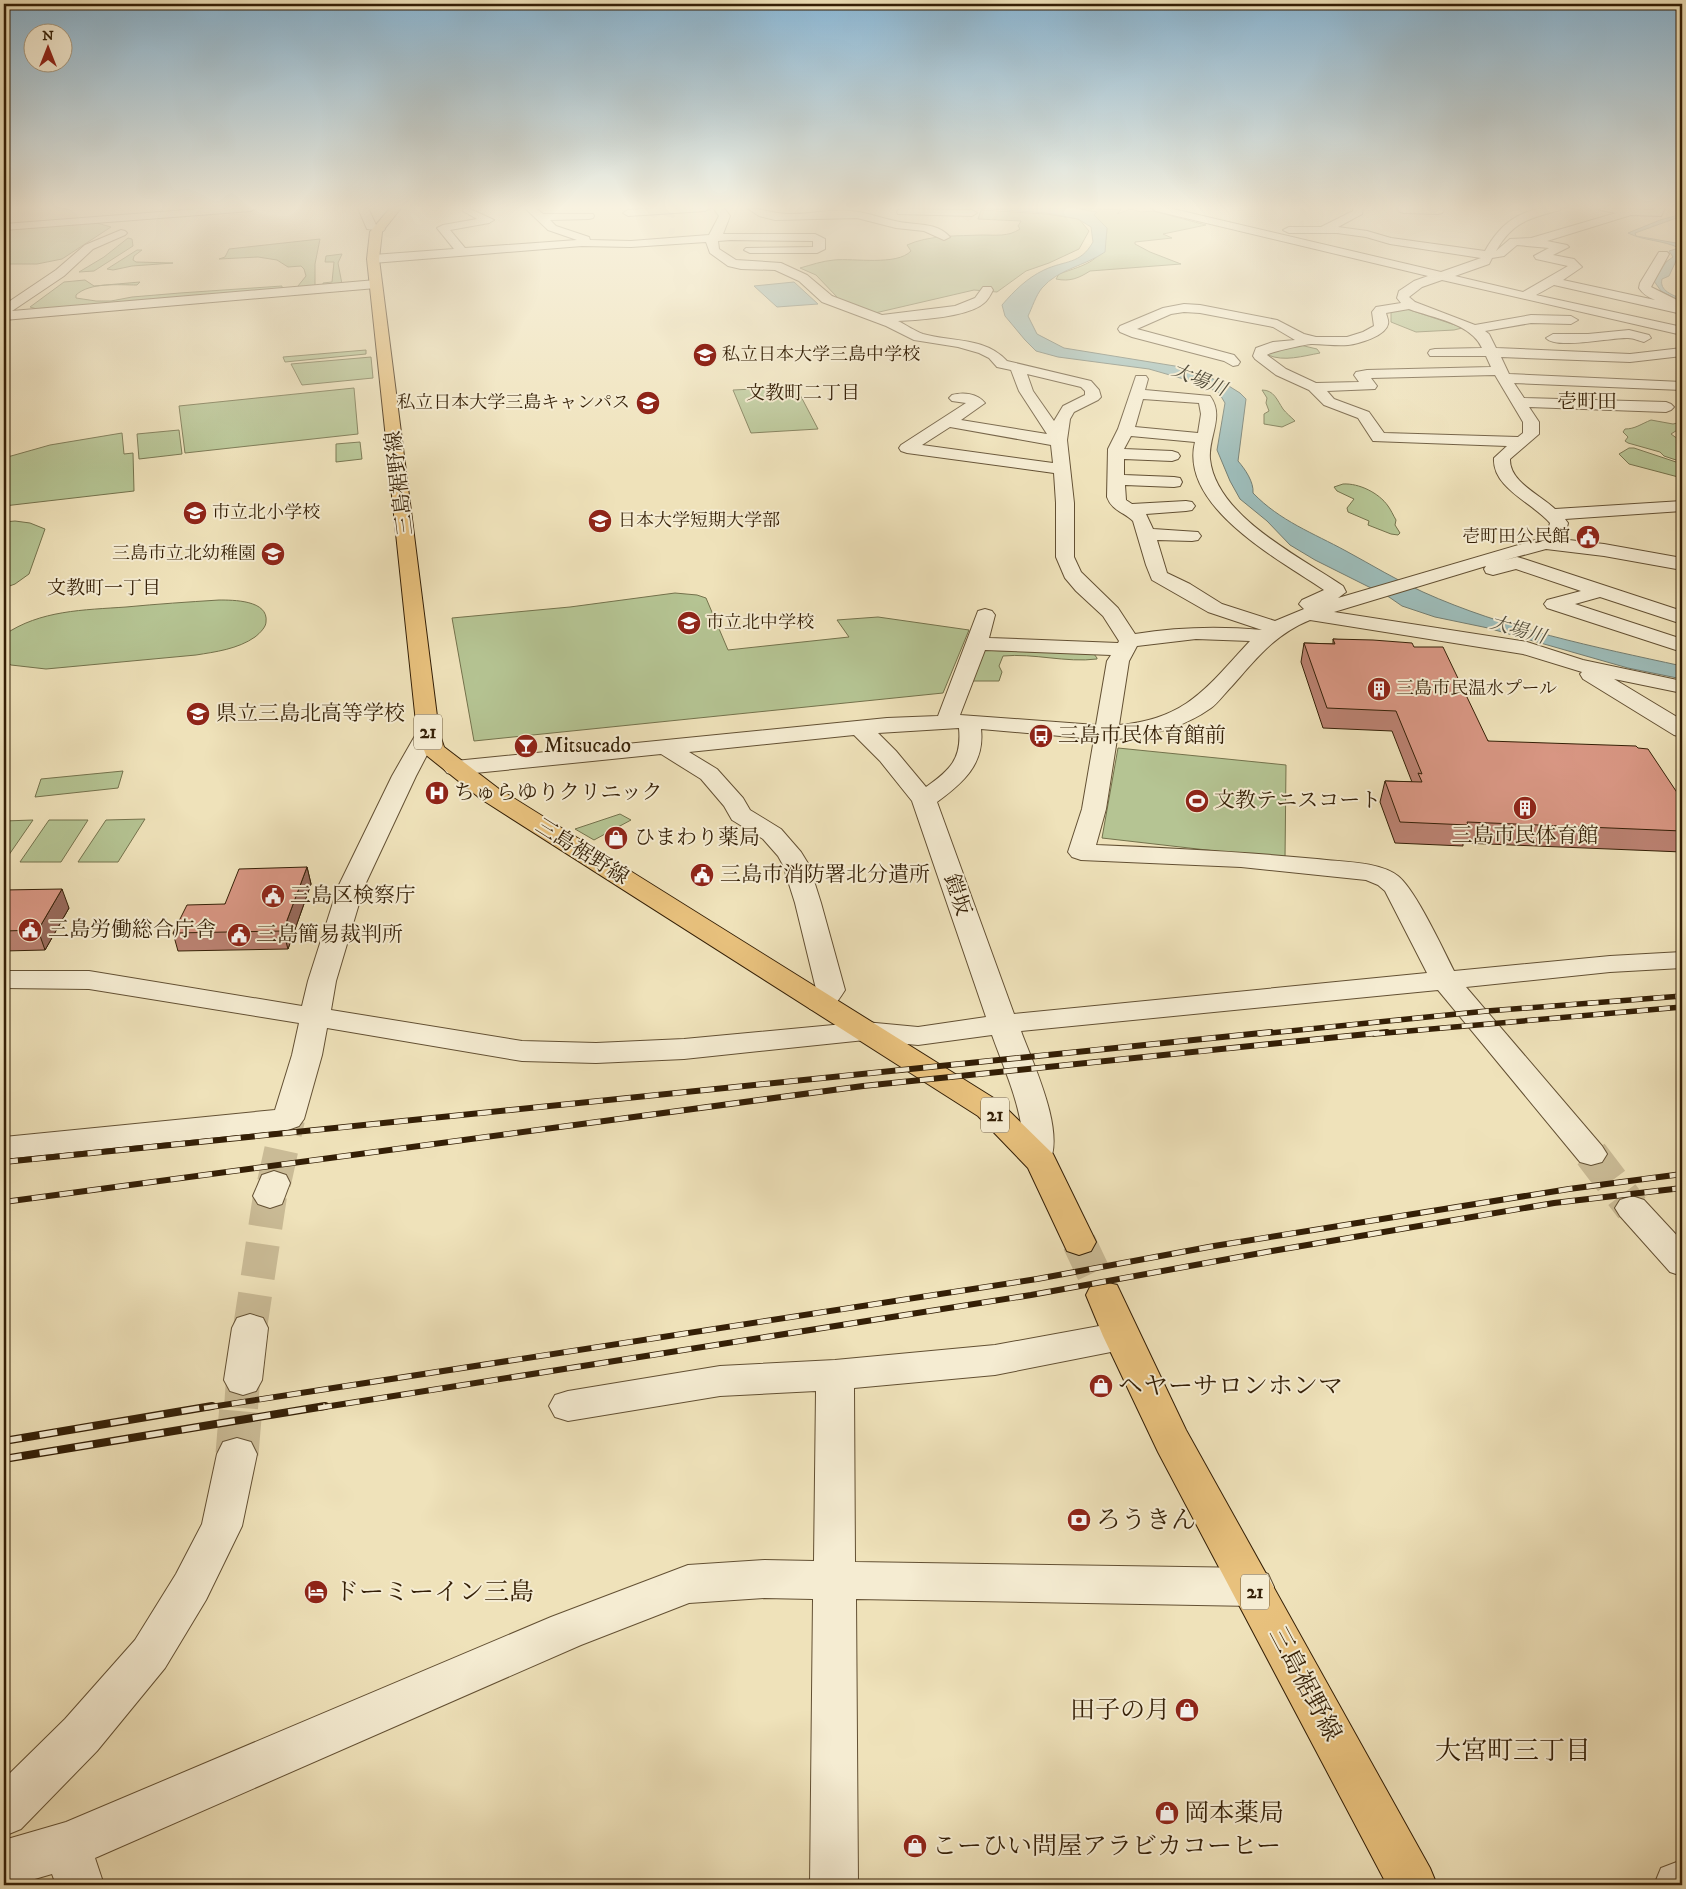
<svg xmlns="http://www.w3.org/2000/svg" width="1686" height="1889" viewBox="0 0 1686 1889" font-family="'IM FELL DW Pica','Noto Serif JP',serif">
	<rect width="100%" height="100%" fill="#efe2ba"/>
	<filter id="stains"><feTurbulence type="fractalNoise" baseFrequency=".004" numOctaves="4"/><feColorMatrix values="0 0 0 0 .2 0 0 0 0 .09 0 0 0 0 .02 0 0 0 .5 -.17"/></filter>
	<radialGradient id="worn" r=".72"><stop offset=".6" stop-color="#630" stop-opacity="0"/><stop offset="1" stop-color="#630" stop-opacity=".3"/></radialGradient>
	<g fill="#b5c493" stroke="#74724c">
		<path d="M1080,208L1121,210L1117,214L1131,209L1141,212L1153,211L1206,225L1163,234L1172,238L1135,242V244L1150,252L1181,264L1090,271C1079,278 1070,282 1056,279L1059,274C1086,264 1106,262 1107,228L1094,215L1096,212L1079,209Z"/>
		<path d="M981,210L1046,214L1079,219L1089,231L1079,249L1049,263L1026,271L997,292L974,290L875,313L837,299V297L816,275L800,268C811,265 822,261 834,260C854,258 897,266 911,251L907,245C929,235 958,236 982,235C996,235 1008,237 1020,229L1018,226L1021,221L978,219Z"/>
		<path d="M97,223L111,227L62,259L37,264H4V230Z"/>
		<path d="M128,238L132,239L133,246L94,271L79,272L104,257Z"/>
		<path d="M320,239L315,264V287L300,288L298,286L306,276L304,269L301,266L288,267L277,260L258,257L219,259L225,257L229,249Z"/>
		<path d="M137,250H142L134,256L133,260L136,262L173,263L132,266L113,270L107,269Z"/>
		<path d="M342,254L338,263L342,284L323,286V283L332,282L334,262H325L326,256Z"/>
		<path d="M85,280L94,286L140,282L137,285C119,285 90,282 76,295V298L96,301H111L132,297L180,293L282,286V289L37,309L30,307L64,282Z"/>
		<path d="M1407,309L1461,327L1462,328L1454,330L1416,332L1391,322V311Z"/>
		<path d="M1300,345L1317,349L1320,353C1303,356 1284,362 1268,355L1269,353Z"/>
		<path d="M366,350V354L285,362L283,357Z"/>
		<path d="M371,357L373,378L302,385L291,364Z"/>
		<path d="M796,387L818,429L751,433L733,390Z"/>
		<path d="M354,388L358,434L185,453L179,406Z"/>
		<path d="M1262,390C1274,390 1277,400 1283,409C1286,413 1291,417 1295,421L1282,427L1264,424V414L1269,411L1266,403L1267,398Z"/>
		<path d="M1651,420L1673,424L1682,422V427L1671,434L1682,442V462L1664,456L1660,452L1628,443L1625,441L1628,437L1623,432L1625,429C1635,429 1641,424 1651,420Z"/>
		<path d="M179,430L182,454L139,459L137,434Z"/>
		<path d="M122,433L124,454L133,453L134,491L4,506V458L50,445Z"/>
		<path d="M360,442L362,459L336,462V444Z"/>
		<path d="M1629,448H1634L1682,464V478L1629,464L1619,454Z"/>
		<path d="M1343,484C1359,483 1379,493 1388,506C1391,510 1393,515 1396,520L1395,525L1400,533L1398,535L1391,534L1368,525L1369,521L1348,512L1347,508L1354,499L1337,491L1334,487Z"/>
		<path d="M15,521L30,523L45,529L29,574L15,584L4,588V522Z"/>
		<path d="M675,593L697,595L706,598L728,650L849,637L837,620L878,617L969,630L943,693L474,741L452,618L570,607Z"/>
		<path d="M219,600C233,600 269,600 266,622C266,627 260,633 255,637C238,649 215,652 196,655L46,669L11,665L4,661V635C40,610 84,610 126,607C157,604 188,602 219,600Z"/>
		<path d="M980,650L1094,654L1097,658V659C1066,663 1034,653 1003,656L999,666L1002,672L999,681H970Z"/>
		<path d="M1118,748L1286,765L1285,859L1102,838Z"/>
		<path d="M123,771L118,788L35,797L41,779Z"/>
		<path d="M620,814L631,820L594,840L575,829Z"/>
		<path d="M145,819L118,862H78L106,820Z"/>
		<path d="M33,820L4,862V821Z"/>
		<path d="M49,820H88L61,862H20Z"/>
	</g>
	<g fill="#9dbcb9" stroke="#737d71">
		<path d="M977,208H1070L1097,212L1094,215L1107,228L1105,252C1085,266 1058,269 1042,288C1036,295 1032,308 1028,316L1037,334L1064,348L1181,367L1224,383L1240,393L1246,399L1238,461C1245,469 1254,482 1253,493C1280,521 1313,533 1346,551C1372,565 1396,580 1423,592C1505,629 1595,647 1682,666V679L1628,668L1488,628L1435,617L1402,606L1389,597L1315,560L1290,545L1267,521L1240,499L1230,481L1217,450L1225,403L1219,393L1201,384L1149,369L1058,357L1036,351L1025,340L1005,316L1002,305C1014,291 1027,278 1044,270C1065,260 1080,265 1093,242L1091,227L1078,219L1046,213Z"/>
		<path d="M1682,214V216L1635,233L1636,236L1676,243L1682,242V248L1669,276L1662,279C1659,291 1673,295 1682,299V302L1661,291L1654,281L1666,262L1673,257L1669,251L1679,248C1663,240 1644,241 1628,233L1660,220Z"/>
		<path d="M794,282L818,304L777,307L754,286Z"/>
	</g>
	<g fill="none" stroke-linecap="round" stroke-linejoin="round">
		<g stroke="#cabb96" stroke-width="34" stroke-dasharray="34 17" stroke-linecap="butt">
			<path d="M1591,1154L1632,1208"/>
			<path d="M274,1183L288,1119"/>
			<path d="M250,1328L270,1196"/>
			<path d="M241,1408L243,1380"/>
		</g>
		<path stroke="#cabb96" stroke-width="43" stroke-dasharray="43 22" stroke-linecap="butt" d="M237,1454L241,1406"/>
		<path stroke="#cabb96" stroke-width="34" stroke-dasharray="34 17" stroke-linecap="butt" d="M1079,1242L1104,1295"/>
		<g stroke="#635033" stroke-width="2">
			<g id="minor">
				<path d="M212,208H256L251,211L4,230V224Z"/>
				<path d="M358,208H368L376,225L383,227L385,229L383,231L367,229Z"/>
				<path d="M468,208L494,220L489,223L450,230L465,248L577,240L548,230L525,208H536L543,214H593L594,216L593,218L589,219L550,220L556,226L589,237L590,240L631,241L709,235L719,216L713,208H724L730,216L723,234H815L825,239V249L817,253H750L744,250L746,248L813,247V241L731,240L718,241L719,249L736,260L781,263L807,275L832,296L882,315L955,306L975,298L983,287H991L993,290C991,294 988,300 984,303C969,317 919,320 898,321C906,325 915,331 923,334C952,342 985,337 1007,361L1091,381L1099,390L1101,397L1098,400L1074,412L1070,419L1067,440L1074,503V557L1081,572L1118,608L1135,634C1178,627 1219,626 1262,630L1208,612L1152,580L1146,565L1133,521C1124,512 1112,511 1107,497L1108,449L1118,429L1136,376H1146L1148,379L1145,390L1210,396C1225,416 1208,437 1210,459C1216,516 1300,557 1343,586L1346,592L1338,598L1539,539L1548,530L1550,523C1533,503 1492,488 1494,458L1507,446L1373,441L1358,418L1324,405L1309,390L1276,375L1255,359L1253,356L1256,348L1273,342L1295,340L1273,327L1200,313L1184,312L1171,314L1137,329L1234,355L1240,362L1238,365L1233,366L1224,361L1132,337L1120,332L1118,329L1120,326L1163,308L1184,304L1200,305L1277,320L1304,334L1316,337H1347L1363,332L1374,326L1372,312L1376,307L1401,303L1397,298L1399,291L1414,281L1428,276L1156,211L1151,208H1169L1441,272L1481,258L1390,244L1366,237L1337,233H1289L1283,230L1289,227H1321L1353,211V208H1363L1362,214L1338,227L1367,231L1391,238L1485,251C1502,220 1525,206 1561,208L1560,210C1530,218 1512,222 1496,251L1510,239L1531,238L1616,213L1601,210L1600,208L1653,210L1655,208H1665L1661,216L1631,215L1547,241L1567,245L1569,247L1553,255L1574,259L1582,267L1563,280L1655,300C1648,297 1643,294 1639,288L1640,283L1659,252H1667L1669,254L1651,287L1677,300L1678,303L1677,305L1682,306V314L1554,285L1536,295L1682,327V335L1442,280L1422,287L1409,297L1415,302L1475,325L1531,315L1571,316L1578,320L1571,324L1531,323L1485,331L1489,334L1496,348L1630,354L1682,348V356L1630,362L1501,357L1509,374L1682,382V390L1514,383L1524,398L1666,402L1671,404L1674,407L1671,410L1666,412L1529,407L1539,422V434L1510,459C1509,482 1541,495 1555,509L1682,501V511L1565,519L1568,523L1566,532L1560,539L1604,544L1682,558V570L1604,556L1546,549L1505,560L1517,557L1524,559L1682,611V624L1600,597L1575,604L1682,639V652L1547,608L1544,604L1547,600L1581,591L1516,569L1493,575L1486,573L1484,569L1486,566L1334,612L1527,642L1583,660L1682,681V693L1614,679L1682,720V737L1674,735L1583,679L1580,674L1582,672L1523,654L1310,620C1275,634 1256,659 1232,686C1225,693 1218,703 1211,708C1183,728 1150,736 1117,739L1106,809L1096,845C1170,848 1243,852 1317,859C1340,862 1379,861 1398,876C1415,889 1443,949 1454,971L1610,956L1682,952V968L1610,972L1466,987L1602,1146L1607,1154L1602,1162L1591,1165L1580,1162L1438,990L1021,1031C1033,1064 1067,1134 1048,1165L1037,1168L1026,1165C1019,1153 1023,1144 1022,1131C1018,1098 1003,1066 992,1035L918,1045L865,1040L684,1059L596,1063L522,1061L327,1028L322,1055L304,1119L299,1126L288,1130L4,1159V1137L275,1110L292,1055L299,1023L89,989L4,988V971H89L302,1006L308,981L338,887L392,776L420,727L428,725L436,727L439,732L416,776L364,887L336,981L331,1010L522,1041L596,1043L684,1039L865,1022L918,1027L986,1017L912,801L880,761L854,735L689,752L717,769L743,798L750,810L781,829L801,852L809,865L821,903L845,990C835,1006 830,1014 810,1009L806,1003L816,989L795,903L783,865L778,856L763,839L732,820L724,806L701,779L661,754L455,775L447,773L443,768L447,763L455,761L887,718L938,716L978,611L985,609L992,611L995,615L989,638L1118,643L1119,641L1103,616L1076,591L1065,578L1056,557V503L1054,473L907,453L901,451L899,448L901,445L966,403L952,401L949,398L952,395C963,392 977,393 985,403L961,420L1047,434L1019,391L1011,370L997,367L989,358L979,353L958,347L914,340L886,326L822,302L799,281L775,270L741,269L728,266L710,253L706,242L631,247L582,246L373,263L367,259L373,255L454,249L437,228L443,225L477,219L463,211L464,209ZM1517,245L1549,248L1534,256L1536,259L1568,266L1523,292L1455,276L1489,264L1492,258L1504,256ZM1409,309C1433,318 1471,323 1482,348L1435,349L1430,350L1428,353L1430,356H1486L1491,367L1367,370L1356,372L1354,375L1359,382L1316,383L1286,369L1267,355C1270,352 1307,344 1312,344C1324,344 1336,346 1348,345C1358,344 1386,336 1388,324C1389,321 1387,317 1386,313ZM1027,374L1081,387L1085,391V395L1063,406L1054,421L1033,391ZM1495,375L1523,422V433L1518,437L1384,433L1369,412L1334,399L1327,391L1375,389L1377,386L1371,378ZM1143,399L1199,403L1201,414L1198,433L1135,427ZM950,427L1051,445L1053,463L922,445ZM1131,436L1195,442C1179,507 1280,560 1324,590L1302,600L1299,604L1304,609L1275,621L1222,604L1190,584L1167,573L1157,540L1192,541L1198,540L1201,536L1198,532L1153,529L1146,514L1186,511L1192,510L1195,506L1192,502L1186,501L1132,504L1126,500L1125,485L1174,487L1180,486L1182,482L1180,478L1174,477L1124,475V459L1172,461L1178,459L1180,456L1178,453L1172,451L1124,449ZM1196,639L1250,641C1207,687 1187,719 1119,725L1129,661L1137,646ZM985,650L1111,655L1107,661L1096,725L960,715ZM959,728C962,759 950,770 926,787L896,751L878,733ZM981,729L1094,739L1082,809L1068,852L1072,857L1081,860L1241,867L1366,880L1378,885L1385,891L1427,973L1014,1014L937,802C963,783 985,764 981,729Z"/>
				<path d="M659,208H710L705,211L628,216L623,213L628,210Z"/>
				<path d="M747,208C761,208 773,214 788,214C809,215 829,209 850,211C866,212 880,218 895,221C914,226 936,221 950,237L944,240L924,231L896,228L857,218L775,220L759,216Z"/>
				<path d="M1397,208H1445L1442,213L1438,214L1404,213L1400,212Z"/>
				<path d="M902,209L972,210L977,213L972,216L898,214L897,212L898,210Z"/>
				<path d="M121,230L125,231L127,233L125,235L93,249L64,276L12,311L376,280L382,284L376,288L4,320V305L56,270L85,245Z"/>
				<path d="M1629,330L1649,335L1651,338L1644,342C1639,341 1634,338 1628,338C1613,337 1556,350 1546,338L1553,334H1588Z"/>
				<path d="M274,1171L286,1175L290,1183L282,1204L270,1208L258,1204L253,1196L262,1175Z"/>
				<path d="M1632,1196L1644,1200L1682,1241V1276L1670,1272L1620,1216L1615,1208L1620,1200Z"/>
				<path d="M250,1314L263,1318L268,1328L262,1380L256,1391L243,1395L230,1391L224,1380L232,1328L237,1318Z"/>
				<path d="M1121,1322L1134,1326L1139,1336L1134,1346L1121,1350L995,1375L854,1388L855,1562L1253,1568L1268,1574L1274,1587L1268,1600L1253,1606L856,1599L858,1885H810L813,1599L764,1598L689,1603L581,1645L95,1858L104,1885H56L52,1874L14,1885H4V1840L66,1822L551,1617L688,1565L764,1560L814,1561L816,1391L720,1396L568,1421L555,1417L549,1406L555,1395L568,1391L720,1366L835,1360L995,1345Z"/>
				<path d="M237,1438L251,1442L257,1454L242,1526L206,1600L165,1668L97,1751L21,1829L4,1836V1779L65,1719L135,1640L176,1574L202,1524L217,1454L223,1442Z"/>
				<path d="M1682,1860V1885H1654L1661,1868Z"/>
			</g>
		</g>
		<g stroke="#341f06" stroke-width="2">
			<g id="major">
				<path d="M390,208H401L382,232L379,259L439,732L444,747L499,789L1000,1102L1053,1154L1096,1242L1091,1251L1079,1255L1067,1251L1028,1168L978,1116L481,799L426,755L417,732L367,259L370,232Z"/>
				<path d="M1104,1282L1117,1285L1186,1430L1430,1868L1437,1885H1387L1158,1452L1103,1336L1086,1295L1091,1285Z"/>
			</g>
		</g>
		<use href="#minor" fill="#f5ecd2" fill-rule="evenodd"/>
		<use href="#major" fill="#e8c17d" fill-rule="evenodd"/>
		<g stroke="#341f06" stroke-width="5.5">
			<g id="rail-far2">
				<path d="M1259,1034L1487,1011L1682,996"/>
				<path d="M1374,1034L1682,1007"/>
			</g>
		</g>
		<g stroke="#341f06" stroke-width="6">
			<g id="rail-far1">
				<path d="M4,1162L1271,1032"/>
				<path d="M4,1202L863,1086L1387,1032"/>
				<path d="M204,1408L1037,1279L1214,1246L1569,1189L1682,1174"/>
				<path d="M318,1408L1031,1295L1272,1251L1554,1203L1682,1188"/>
			</g>
		</g>
		<g stroke="#341f06" stroke-width="8">
			<g id="rail">
				<path d="M4,1441L212,1406"/>
				<path d="M4,1459L325,1406"/>
			</g>
		</g>
		<use href="#rail-far2" stroke="#f5ecd2" stroke-width="4" stroke-dasharray="11" stroke-linecap="butt"/>
		<use href="#rail-far1" stroke="#f5ecd2" stroke-width="4.5" stroke-dasharray="14" stroke-linecap="butt"/>
		<use href="#rail" stroke="#f5ecd2" stroke-width="5.5" stroke-dasharray="18" stroke-linecap="butt"/>
	</g>
	<g fill="#bb8272" stroke="#341f06">
		<path d="M1333,639L1414,647L1488,741L1682,800V852L1463,843V846L1395,843L1380,802L1385,781L1412,782L1392,731L1323,728L1301,662L1304,643L1333,644Z"/>
		<path d="M307,867L311,884L288,949L178,951L173,933L225,904Z"/>
		<path d="M4,890L69,908L45,950L4,951Z"/>
	</g>
	<g fill="#986a5c" stroke="#341f06">
		<path d="M307,867L311,884L288,949L283,931Z"/>
		<path d="M62,889L69,908L45,950L38,930Z"/>
	</g>
	<g fill="#d99784" stroke="#341f06">
		<path d="M1333,639L1373,640L1412,643L1414,647H1443L1488,741L1636,746L1638,748L1648,749L1682,800V831L1467,822L1468,825L1400,822L1385,781L1422,782L1418,773L1422,774L1396,711L1327,708L1304,643L1335,644Z"/>
		<path d="M307,867L283,931L173,933L187,905L225,904L239,869Z"/>
		<path d="M62,889L38,930L4,931V890Z"/>
	</g>
	<linearGradient id="sky" x2="0" y2="1"><stop stop-color="#8ab7d5"/><stop offset="0.44" stop-color="#f8f2e0"/><stop offset="1" stop-color="#f8f2e0" stop-opacity="0"/></linearGradient>
	<rect width="1686" height="472" fill="url(#sky)"/>
	<defs>
		<g id="school-disc" transform="scale(1.25)"><circle r="9.5" fill="#8f2418" stroke="#f5ecd2"/><path d="M0-5L7-2L0 1L-7-2ZM-4 1L0 2.5L4 1V4Q0 6-4 4Z" fill="#fff"/></g>
		<g id="university-disc" transform="scale(1.25)"><circle r="9.5" fill="#8f2418" stroke="#f5ecd2"/><path d="M0-5L7-2L0 1L-7-2ZM-4 1L0 2.5L4 1V4Q0 6-4 4Z" fill="#fff"/></g>
		<g id="civic-disc" transform="scale(1.25)"><circle r="9.5" fill="#8f2418" stroke="#f5ecd2"/><path d="M-.6-6.5H3V-4.5H.6V-3L4-1V1h2V6H-6V1h2V-1L-.6-3ZM-1.2 2.5V6h2.4V2.5Z" fill="#fff"/></g>
		<g id="building-disc" transform="scale(1.25)"><circle r="9.5" fill="#8f2418" stroke="#f5ecd2"/><path d="M-4-6H4V6H1V3H-1V6H-4ZM-2.5-4.3h1.7v1.8h-1.7ZM.8-4.3h1.7v1.8H.8ZM-2.5-1h1.7V.8h-1.7ZM.8-1h1.7V.8H.8Z" fill="#fff"/></g>
		<g id="bus-disc" transform="scale(1.25)"><circle r="9.5" fill="#8f2418" stroke="#f5ecd2"/><path d="M-5-6H5V4H4V6H2V4H-2V6H-4V4H-5ZM-3.5-4V0h7V-4ZM-3.5 1.2v1.5H-2V1.2ZM2 1.2v1.5H3.5V1.2Z" fill="#fff"/></g>
		<g id="bar-disc" transform="scale(1.25)"><circle r="9.5" fill="#8f2418" stroke="#f5ecd2"/><path d="M-6-5H6L.8 .8V4.5H3.5V6h-7V4.5H-.8V.8Z" fill="#fff"/></g>
		<g id="hospital-disc" transform="scale(1.25)"><circle r="9.5" fill="#8f2418" stroke="#f5ecd2"/><path d="M-5-5h3v3.5h4V-5h3V5h-3V1.5h-4V5h-3Z" fill="#fff"/></g>
		<g id="stadium-disc" transform="scale(1.25)"><circle r="9.5" fill="#8f2418" stroke="#f5ecd2"/><path d="M0-5a6.5 5 0 1 0 0 10a6.5 5 0 1 0 0-10ZM-3.5-1.8h7v3.6h-7Z" fill="#fff"/></g>
		<g id="shop-disc" transform="scale(1.25)"><circle r="9.5" fill="#8f2418" stroke="#f5ecd2"/><path d="M-5-2.5h2.3a2.7 3.5 0 0 1 5.4 0H5L5.5 6h-11ZM-1.5-2.5h3a1.5 2.3 0 0 0-3 0Z" fill="#fff"/></g>
		<g id="bank-disc" transform="scale(1.25)"><circle r="9.5" fill="#8f2418" stroke="#f5ecd2"/><path d="M-6-4H6V4H-6ZM0-2.3a2.3 2.3 0 1 0 0 4.6a2.3 2.3 0 1 0 0-4.6Z" fill="#fff"/></g>
		<g id="hotel-disc" transform="scale(1.25)"><circle r="9.5" fill="#8f2418" stroke="#f5ecd2"/><path d="M-6-4.5h1.5V1H6V5H4.5V3h-9V5H-6ZM-4 0a1.8 1.8 0 1 1 3.6 0ZM.5 0V-2.5h3Q6-2.5 6 0Z" fill="#fff"/></g>
	</defs>
	<g fill-rule="evenodd">
		<use href="#school-disc" x="705" y="355"/>
		<use href="#school-disc" x="648" y="403"/>
		<use href="#school-disc" x="195" y="513"/>
		<use href="#university-disc" x="600" y="521"/>
		<use href="#civic-disc" x="1588" y="537"/>
		<use href="#school-disc" x="273" y="554"/>
		<use href="#school-disc" x="689" y="623"/>
		<use href="#building-disc" x="1379" y="689"/>
		<use href="#school-disc" x="198" y="714"/>
		<use href="#bus-disc" x="1041" y="736"/>
		<use href="#bar-disc" x="526" y="746"/>
		<use href="#hospital-disc" x="437" y="793"/>
		<use href="#stadium-disc" x="1197" y="801"/>
		<use href="#building-disc" x="1525" y="808"/>
		<use href="#shop-disc" x="616" y="838"/>
		<use href="#civic-disc" x="702" y="875"/>
		<use href="#civic-disc" x="273" y="896"/>
		<use href="#civic-disc" x="30" y="930"/>
		<use href="#civic-disc" x="239" y="935"/>
		<use href="#shop-disc" x="1101" y="1386"/>
		<use href="#bank-disc" x="1079" y="1520"/>
		<use href="#hotel-disc" x="316" y="1592"/>
		<use href="#shop-disc" x="1187" y="1710"/>
		<use href="#shop-disc" x="1167" y="1813"/>
		<use href="#shop-disc" x="915" y="1846"/>
	</g>
	<g text-anchor="middle" dominant-baseline="central" stroke-width="4" stroke-linejoin="round" paint-order="stroke">
		<g font-size="18" fill="#341f06" stroke="#f5ecd2" text-anchor="start">
			<text x="722" y="355">私立日本大学三島中学校</text>
			<text x="630" y="403" text-anchor="end">私立日本大学三島キャンパス</text>
			<text x="212" y="513">市立北小学校</text>
			<text x="618" y="521">日本大学短期大学部</text>
			<text x="1570" y="537" text-anchor="end">壱町田公民館</text>
			<text x="256" y="554" text-anchor="end">三島市立北幼稚園</text>
			<text x="706" y="623">市立北中学校</text>
			<text x="1396" y="689">三島市民温水プール</text>
		</g>
		<g font-size="19" font-style="italic" fill="#544e3c" stroke="#f5ecd2">
			<text transform="translate(1199 380) rotate(22)">大場川</text>
			<text transform="translate(1518 630) rotate(16)">大場川</text>
		</g>
		<g font-size="19" fill="#341f06" stroke="#f5ecd2">
			<text x="803" y="393">文教町二丁目</text>
			<text x="104" y="588">文教町一丁目</text>
		</g>
		<g font-size="20" fill="#341f06" stroke="#f5ecd2">
			<text x="1587" y="402">壱町田</text>
		</g>
		<g fill="#f5ecd2" stroke="#6e5c43" stroke-width="1">
			<rect x="414" y="714.5" width="28" height="35" rx="4"/>
			<rect x="981" y="1097.5" width="28" height="35" rx="4"/>
			<rect x="1241" y="1574.5" width="28" height="35" rx="4"/>
		</g>
		<g font-size="20" font-weight="bold" fill="#341f06">
			<text x="428" y="732">21</text>
			<text x="995" y="1115">21</text>
			<text x="1255" y="1592">21</text>
		</g>
		<g font-size="21" fill="#341f06" stroke="#f5ecd2">
			<text transform="translate(400 483) rotate(-97)">三島裾野線</text>
			<text transform="translate(582 852) rotate(32)">三島裾野線</text>
			<text transform="translate(957 895) rotate(71)">鎧坂</text>
		</g>
		<g font-size="21" fill="#341f06" stroke="#f5ecd2" text-anchor="start">
			<text x="216" y="714">県立三島北高等学校</text>
			<text x="1058" y="736">三島市民体育館前</text>
			<text x="544" y="746">Mitsucado</text>
			<text x="454" y="793">ちゅらゆりクリニック</text>
			<text x="1214" y="801">文教テニスコート</text>
			<text x="1525" y="836" text-anchor="middle">三島市民体育館</text>
			<text x="634" y="838">ひまわり薬局</text>
			<text x="720" y="875">三島市消防署北分遣所</text>
			<text x="290" y="896">三島区検察庁</text>
			<text x="48" y="930">三島労働総合庁舎</text>
			<text x="256" y="935">三島簡易裁判所</text>
		</g>
		<g font-size="25" fill="#341f06" stroke="#f5ecd2" text-anchor="start">
			<text x="1118" y="1386">ヘヤーサロンホンマ</text>
			<text x="1096" y="1520">ろうきん</text>
			<text x="334" y="1592">ドーミーイン三島</text>
			<text x="1170" y="1710" text-anchor="end">田子の月</text>
			<text x="1184" y="1813">岡本薬局</text>
			<text x="932" y="1846">こーひい問屋アラビカコーヒー</text>
		</g>
		<g font-size="25" fill="#341f06" stroke="#f5ecd2">
			<text transform="translate(1305 1684) rotate(62)">三島裾野線</text>
		</g>
		<g font-size="26" fill="#341f06" stroke="#f5ecd2">
			<text x="1513" y="1751">大宮町三丁目</text>
		</g>
	</g>
	<rect width="1686" height="1889" fill="none" stroke="#efe2ba" stroke-width="20"/>
	<rect x="5" y="5" width="1676" height="1879" fill="none" stroke="#341f06" stroke-width="2.5"/>
	<rect x="10" y="10" width="1666" height="1869" fill="none" stroke="#341f06"/>
	<g transform="translate(48 48)"><circle r="24" fill="#f5ecd2" stroke="#a89a80"/>
	<path d="M0-4L9 19L0 12L-9 19Z" fill="#8f2418"/>
	<text y="-8" font-size="14" font-weight="bold" text-anchor="middle" fill="#341f06">N</text>
	</g>
	<rect width="100%" height="100%" filter="url(#stains)"/>
	<rect width="100%" height="100%" fill="url(#worn)"/>
</svg>
